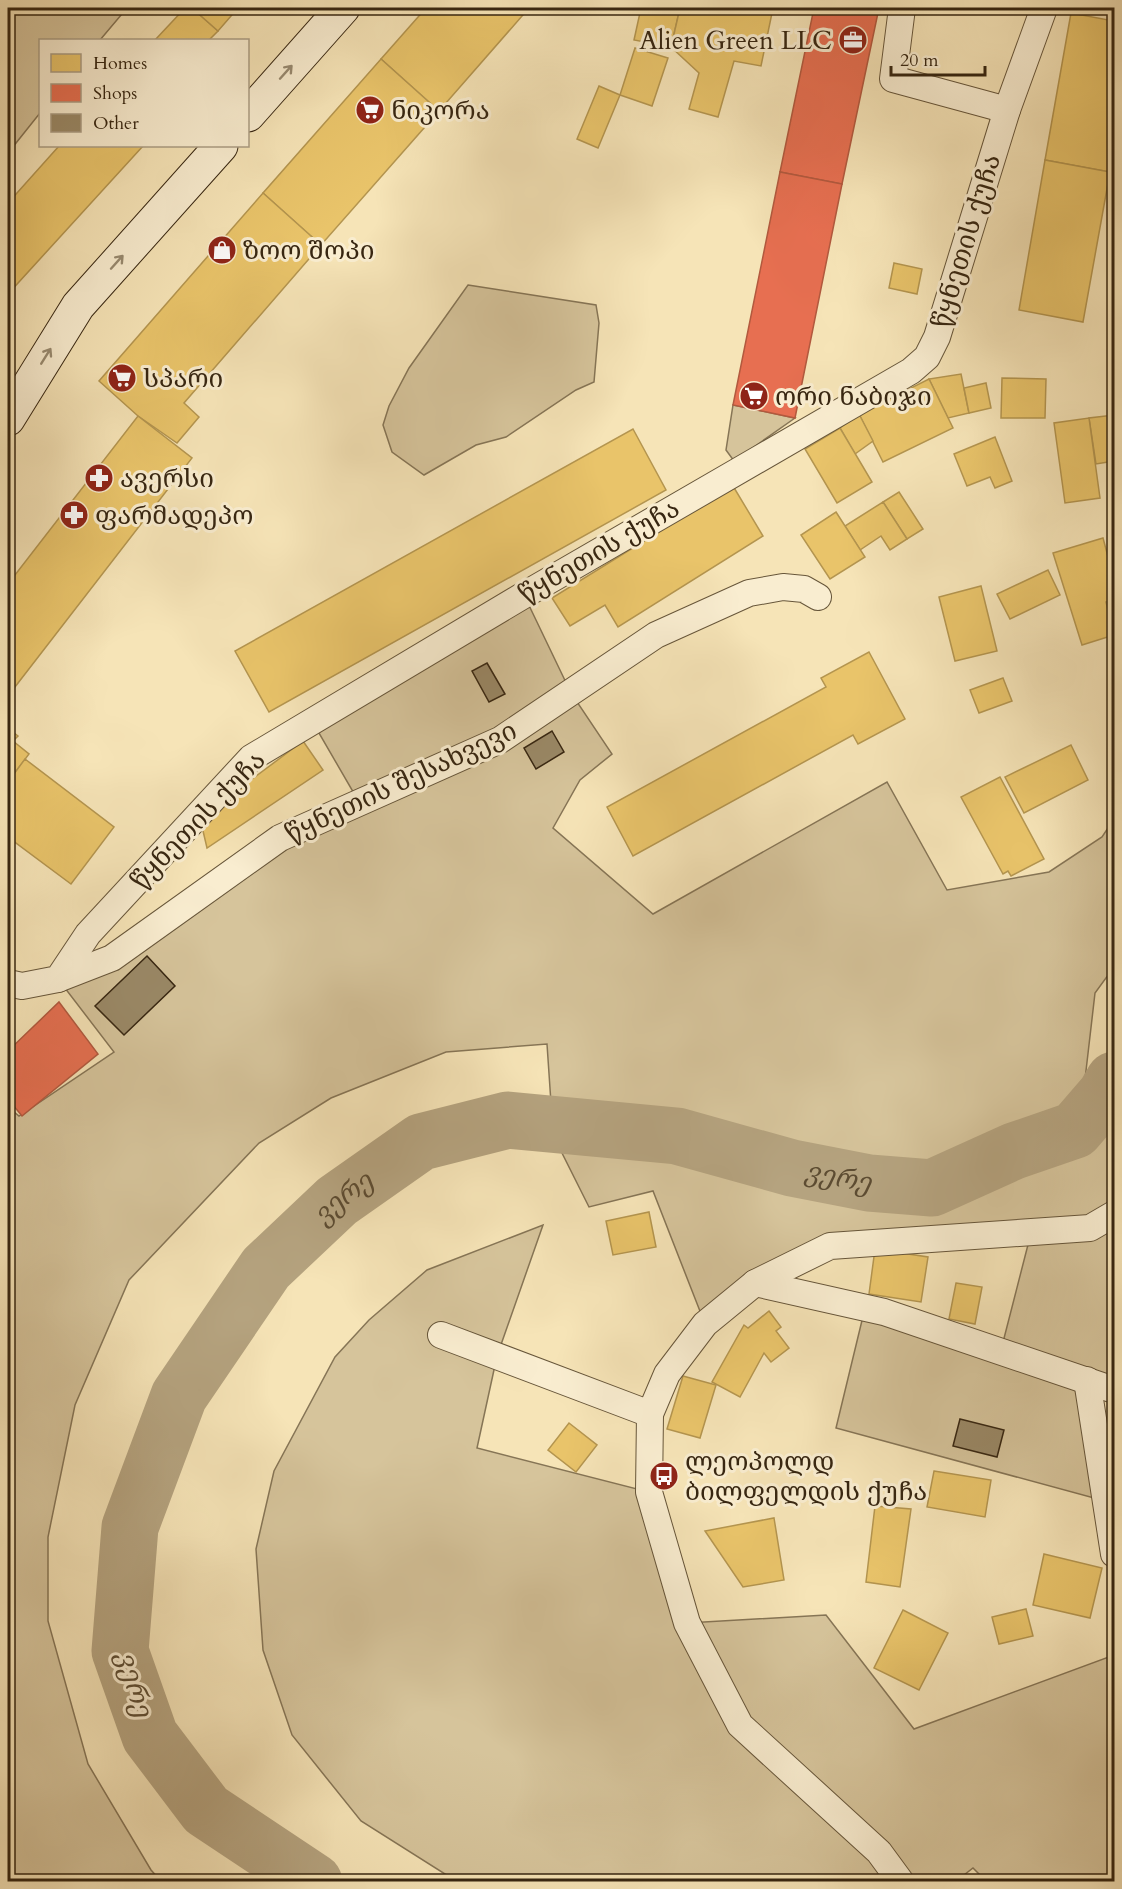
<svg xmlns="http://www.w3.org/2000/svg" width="1122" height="1889" viewBox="0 0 1122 1889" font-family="Cardo,'Noto Serif Georgian',serif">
	<rect width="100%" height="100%" fill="#f6e4b7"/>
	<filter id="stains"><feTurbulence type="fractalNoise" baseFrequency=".00333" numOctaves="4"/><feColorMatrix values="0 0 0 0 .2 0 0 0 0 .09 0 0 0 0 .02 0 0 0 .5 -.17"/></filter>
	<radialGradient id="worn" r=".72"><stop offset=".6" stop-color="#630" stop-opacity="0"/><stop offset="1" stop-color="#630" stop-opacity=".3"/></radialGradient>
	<g fill="#d6c49b" stroke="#867556" stroke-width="1.5">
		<path d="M8,8H127L100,40H40V113L8,153Z"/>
		<path d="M468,285L596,305L599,323L594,382L576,390L506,437L476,445L424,475L392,452L383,425L389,406L409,368Z"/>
		<path d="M733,405L795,418L734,461L726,450Z"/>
		<path d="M524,595L571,693L612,754L580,780L553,828L653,914L887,782L947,890L1049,872L1102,837L1114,819V967L1095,993L1084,1088L1042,1126L985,1150L915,1169L835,1161L734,1125L662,1108L551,1103L547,1044L446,1052L331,1098L259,1143L129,1280L75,1405L48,1537V1621L88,1764L151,1870L161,1881H8V1107L19,1116L114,1052L58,979L359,802L312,721Z"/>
		<path d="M1114,1100V1390L1087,1380L1105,1501L836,1428L865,1308L1001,1350L1031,1233L830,1246L705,1324L653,1191L589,1207L560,1149L693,1156L794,1186L922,1203L1085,1143Z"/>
		<path d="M543,1225L497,1356L477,1448L649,1492L687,1623L826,1615L914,1729L1114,1655V1881H986L973,1868L955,1882L456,1881L361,1821L292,1735L263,1650L256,1549L274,1471L335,1357L369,1320L427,1270Z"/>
	</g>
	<g fill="#e9c46a" stroke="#b4954f" stroke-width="1.5">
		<path d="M185,8H192L218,31L209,40H155Z"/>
		<path d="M192,8H238L218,31Z"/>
		<path d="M426,8H529L439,111L381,59Z"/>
		<path d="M641,8H680L671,47L634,40Z"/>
		<path d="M680,8H748L772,13L761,66L734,61L718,117L689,109L699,73L671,47Z"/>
		<path d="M1071,13L1114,21V145L1110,172L1045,160Z"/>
		<path d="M635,48L668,58L652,106L620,95Z"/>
		<path d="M381,59L439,111L321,245L263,193Z"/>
		<path d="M599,86L620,95L598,148L577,139Z"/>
		<path d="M59,146H143L8,294V203Z"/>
		<path d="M1045,160L1110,172L1083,322L1019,310Z"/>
		<path d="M263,193L321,245L184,403L199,417L177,443L138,416L99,381Z"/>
		<path d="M894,263L922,269L917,294L889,288Z"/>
		<path d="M961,374L969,413L948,418L929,379Z"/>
		<path d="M1002,378L1046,379L1045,418H1001Z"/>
		<path d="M929,379L953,428L883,462L859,414Z"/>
		<path d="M986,383L991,408L969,413L964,388Z"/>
		<path d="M859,414L873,441L855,454L840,428Z"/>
		<path d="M1114,415V461L1096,464L1089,418Z"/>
		<path d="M138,416L192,458L8,696V584Z"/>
		<path d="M1089,418L1100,498L1065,503L1054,423Z"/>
		<path d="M840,428L872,482L837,503L805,449Z"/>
		<path d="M633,429L666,490L269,712L235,651Z"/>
		<path d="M995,437L1012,481L995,488L990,477L967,486L954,454Z"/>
		<path d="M733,486L763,536L618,627L605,605L570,626L552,598Z"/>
		<path d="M899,492L923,529L907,539L883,502Z"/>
		<path d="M883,502L907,539L890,550L881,536L860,550L845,526Z"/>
		<path d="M836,512L865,557L830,579L801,535Z"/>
		<path d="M1103,538L1114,579V599L1106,602L1114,635L1082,645L1053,553Z"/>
		<path d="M1048,570L1060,595L1010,619L997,594Z"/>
		<path d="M981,586L997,651L955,661L939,597Z"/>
		<path d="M869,652L905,719L858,744L853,735L633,856L607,807L826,687L821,678Z"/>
		<path d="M1003,678L1012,701L979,713L970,690Z"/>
		<path d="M8,728L18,736L13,741L29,754L8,782Z"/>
		<path d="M303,741L323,770L207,848L200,818Z"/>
		<path d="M1071,745L1088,780L1024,813L1005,777Z"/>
		<path d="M25,759L114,827L71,884L8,837V782Z"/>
		<path d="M1000,777L1044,859L1011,876L1008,871L1003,874L961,797Z"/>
		<path d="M649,1212L656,1247L613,1255L606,1221Z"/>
		<path d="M875,1249L928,1257L921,1302L869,1294Z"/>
		<path d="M956,1283L982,1287L975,1324L949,1319Z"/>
		<path d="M769,1311L781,1327L776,1331L789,1348L771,1362L764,1353L740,1397L712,1382L744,1325L748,1328Z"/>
		<path d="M683,1376L716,1385L700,1438L667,1429Z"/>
		<path d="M569,1423L597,1445L576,1472L548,1450Z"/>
		<path d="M934,1471L991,1480L985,1517L927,1507Z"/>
		<path d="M875,1506L911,1509L900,1587L866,1582Z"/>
		<path d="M774,1518L784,1580L743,1587L705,1531Z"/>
		<path d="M1044,1554L1102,1568L1090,1618L1033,1605Z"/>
		<path d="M1026,1609L1033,1636L999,1644L992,1617Z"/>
		<path d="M903,1610L948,1633L919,1690L874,1668Z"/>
	</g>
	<g fill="#e76f51" stroke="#b2593e" stroke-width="1.5">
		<path d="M814,8H879L842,184L780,172Z"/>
		<path d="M780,172L842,184L795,418L733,405Z"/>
		<path d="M59,1002L98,1054L22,1116L8,1099V1051Z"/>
	</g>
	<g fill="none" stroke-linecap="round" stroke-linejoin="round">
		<path stroke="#b5a37f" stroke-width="57" id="s1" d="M314,1882L206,1810L150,1736L120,1651L130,1527L179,1396L266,1268L337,1201L421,1142L508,1120L677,1136L792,1168L869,1183L932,1188L1014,1151L1075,1130L1106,1094L1114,1080"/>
	</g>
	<g fill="#9a8967" stroke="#372611" stroke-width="1.5">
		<path d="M487,663L505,694L489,702L472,671Z"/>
		<path d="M552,731L564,752L536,769L524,748Z"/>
		<path d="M147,956L175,986L124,1035L95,1006Z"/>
		<path d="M960,1419L1004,1430L997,1457L953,1446Z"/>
	</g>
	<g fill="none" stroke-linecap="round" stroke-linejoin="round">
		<g stroke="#67563a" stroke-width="28">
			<g id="street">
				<path d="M902,8L893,79L1007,110"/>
				<path d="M58,979L112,958L280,838L500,740L656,635L749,593L783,587L804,589L818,597"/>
				<path d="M8,983L22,986L58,979L88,934L251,758L524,595L911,371L927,357L937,337L1007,110L1044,8"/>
				<path d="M755,1283L884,1312L1114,1390"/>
				<path d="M441,1335L650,1414"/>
				<path d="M1087,1380L1114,1554"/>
				<path d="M901,1882L879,1852L740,1725L687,1623L649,1492L650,1414L667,1374L705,1324L755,1283L830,1246L1090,1228L1114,1214"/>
			</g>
		</g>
		<g stroke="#372611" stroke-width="35">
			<g id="secondary">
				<path d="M248,115L343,8"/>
				<path d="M8,419L78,306L221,146"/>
			</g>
		</g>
		<use href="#street" stroke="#f9edd0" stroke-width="26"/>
		<use href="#secondary" stroke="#f9edd0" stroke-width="33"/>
	</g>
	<defs><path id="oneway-shaft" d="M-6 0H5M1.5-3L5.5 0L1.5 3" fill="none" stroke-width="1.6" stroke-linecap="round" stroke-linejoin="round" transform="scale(1.5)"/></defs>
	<g stroke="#988a70">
		<use href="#oneway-shaft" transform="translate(286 72) rotate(-48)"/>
		<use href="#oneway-shaft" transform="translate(117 262) rotate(-48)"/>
		<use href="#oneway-shaft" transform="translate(46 356) rotate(-58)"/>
	</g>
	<defs>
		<g id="office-disc" transform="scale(1.5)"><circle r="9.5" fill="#8f2418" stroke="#f9edd0"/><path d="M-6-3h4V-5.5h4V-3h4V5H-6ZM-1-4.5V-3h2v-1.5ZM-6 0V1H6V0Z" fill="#fff"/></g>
		<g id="supermarket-disc" transform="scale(1.5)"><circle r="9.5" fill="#8f2418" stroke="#f9edd0"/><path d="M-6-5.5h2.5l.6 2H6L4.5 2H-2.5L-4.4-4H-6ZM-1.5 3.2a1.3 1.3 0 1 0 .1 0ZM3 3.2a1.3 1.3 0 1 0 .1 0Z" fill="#fff"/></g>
		<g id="shop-disc" transform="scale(1.5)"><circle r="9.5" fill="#8f2418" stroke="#f9edd0"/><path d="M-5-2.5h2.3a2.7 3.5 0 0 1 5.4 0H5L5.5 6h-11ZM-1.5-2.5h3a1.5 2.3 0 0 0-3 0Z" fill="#fff"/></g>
		<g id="pharmacy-disc" transform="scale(1.5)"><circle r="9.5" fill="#8f2418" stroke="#f9edd0"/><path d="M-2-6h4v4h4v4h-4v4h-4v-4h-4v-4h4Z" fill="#fff"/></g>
		<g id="bus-disc" transform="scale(1.5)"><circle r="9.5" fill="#8f2418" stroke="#f9edd0"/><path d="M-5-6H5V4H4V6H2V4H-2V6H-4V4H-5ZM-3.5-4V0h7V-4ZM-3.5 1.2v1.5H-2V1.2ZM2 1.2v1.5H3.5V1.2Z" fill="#fff"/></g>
	</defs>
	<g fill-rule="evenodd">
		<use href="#office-disc" x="853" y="40"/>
		<use href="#supermarket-disc" x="370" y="110"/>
		<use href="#shop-disc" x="222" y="250"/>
		<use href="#supermarket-disc" x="122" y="378"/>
		<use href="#supermarket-disc" x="754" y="396"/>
		<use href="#pharmacy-disc" x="99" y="478"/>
		<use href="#pharmacy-disc" x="74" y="515"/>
		<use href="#bus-disc" x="664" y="1476"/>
	</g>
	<g text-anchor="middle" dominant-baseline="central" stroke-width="6" stroke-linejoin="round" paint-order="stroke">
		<g font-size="26" fill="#372611" stroke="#f9edd0" text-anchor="start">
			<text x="832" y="40" text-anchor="end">Alien Green LLC</text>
			<text x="391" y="110">ნიკორა</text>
			<text x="243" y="250">ზოო შოპი</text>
			<text x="143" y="378">სპარი</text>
			<text x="775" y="396">ორი ნაბიჯი</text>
			<text x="120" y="478">ავერსი</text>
			<text x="95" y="515">ფარმადეპო</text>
			<text x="685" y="1461">ლეოპოლდ<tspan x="685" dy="30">ბილფელდის ქუჩა</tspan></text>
		</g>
		<g font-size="26" fill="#372611" stroke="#f9edd0">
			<text transform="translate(966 241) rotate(-73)">წყნეთის ქუჩა</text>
			<text transform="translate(599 551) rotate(-30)">წყნეთის ქუჩა</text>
			<text transform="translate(401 782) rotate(-25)">წყნეთის შესახვევი</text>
			<text transform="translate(198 820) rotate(-46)">წყნეთის ქუჩა</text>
		</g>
		<g font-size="27" font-style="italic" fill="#5d4c32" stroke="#f9edd0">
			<text stroke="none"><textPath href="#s1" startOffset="1358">ვერე</textPath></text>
			<text stroke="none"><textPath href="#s1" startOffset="836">ვერე</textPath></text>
			<text transform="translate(134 1684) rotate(74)">ვერე</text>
		</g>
	</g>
	<rect width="1122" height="1889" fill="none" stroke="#f6e4b7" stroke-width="30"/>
	<rect x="9" y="9" width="1104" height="1871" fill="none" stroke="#372611" stroke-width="3"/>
	<rect x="15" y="15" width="1092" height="1859" fill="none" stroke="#372611" stroke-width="1.5"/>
	<rect x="39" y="39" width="210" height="108" fill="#f9edd0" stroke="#ab9d84" stroke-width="1.5"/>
	<rect x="51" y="54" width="30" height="18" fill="#e9c46a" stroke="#ab9d84" stroke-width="1.5"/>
	<text x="93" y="69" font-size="18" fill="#372611">Homes</text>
	<rect x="51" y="84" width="30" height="18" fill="#e76f51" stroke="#ab9d84" stroke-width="1.5"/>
	<text x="93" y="99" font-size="18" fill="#372611">Shops</text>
	<rect x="51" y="114" width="30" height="18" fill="#9a8967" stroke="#ab9d84" stroke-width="1.5"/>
	<text x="93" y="129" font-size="18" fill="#372611">Other</text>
	<path d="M891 66v9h94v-9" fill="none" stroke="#372611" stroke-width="3"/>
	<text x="900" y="66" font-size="18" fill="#372611" stroke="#f9edd0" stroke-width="4.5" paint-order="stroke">20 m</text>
	<rect width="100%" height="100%" filter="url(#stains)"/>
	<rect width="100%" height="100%" fill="url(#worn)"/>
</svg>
